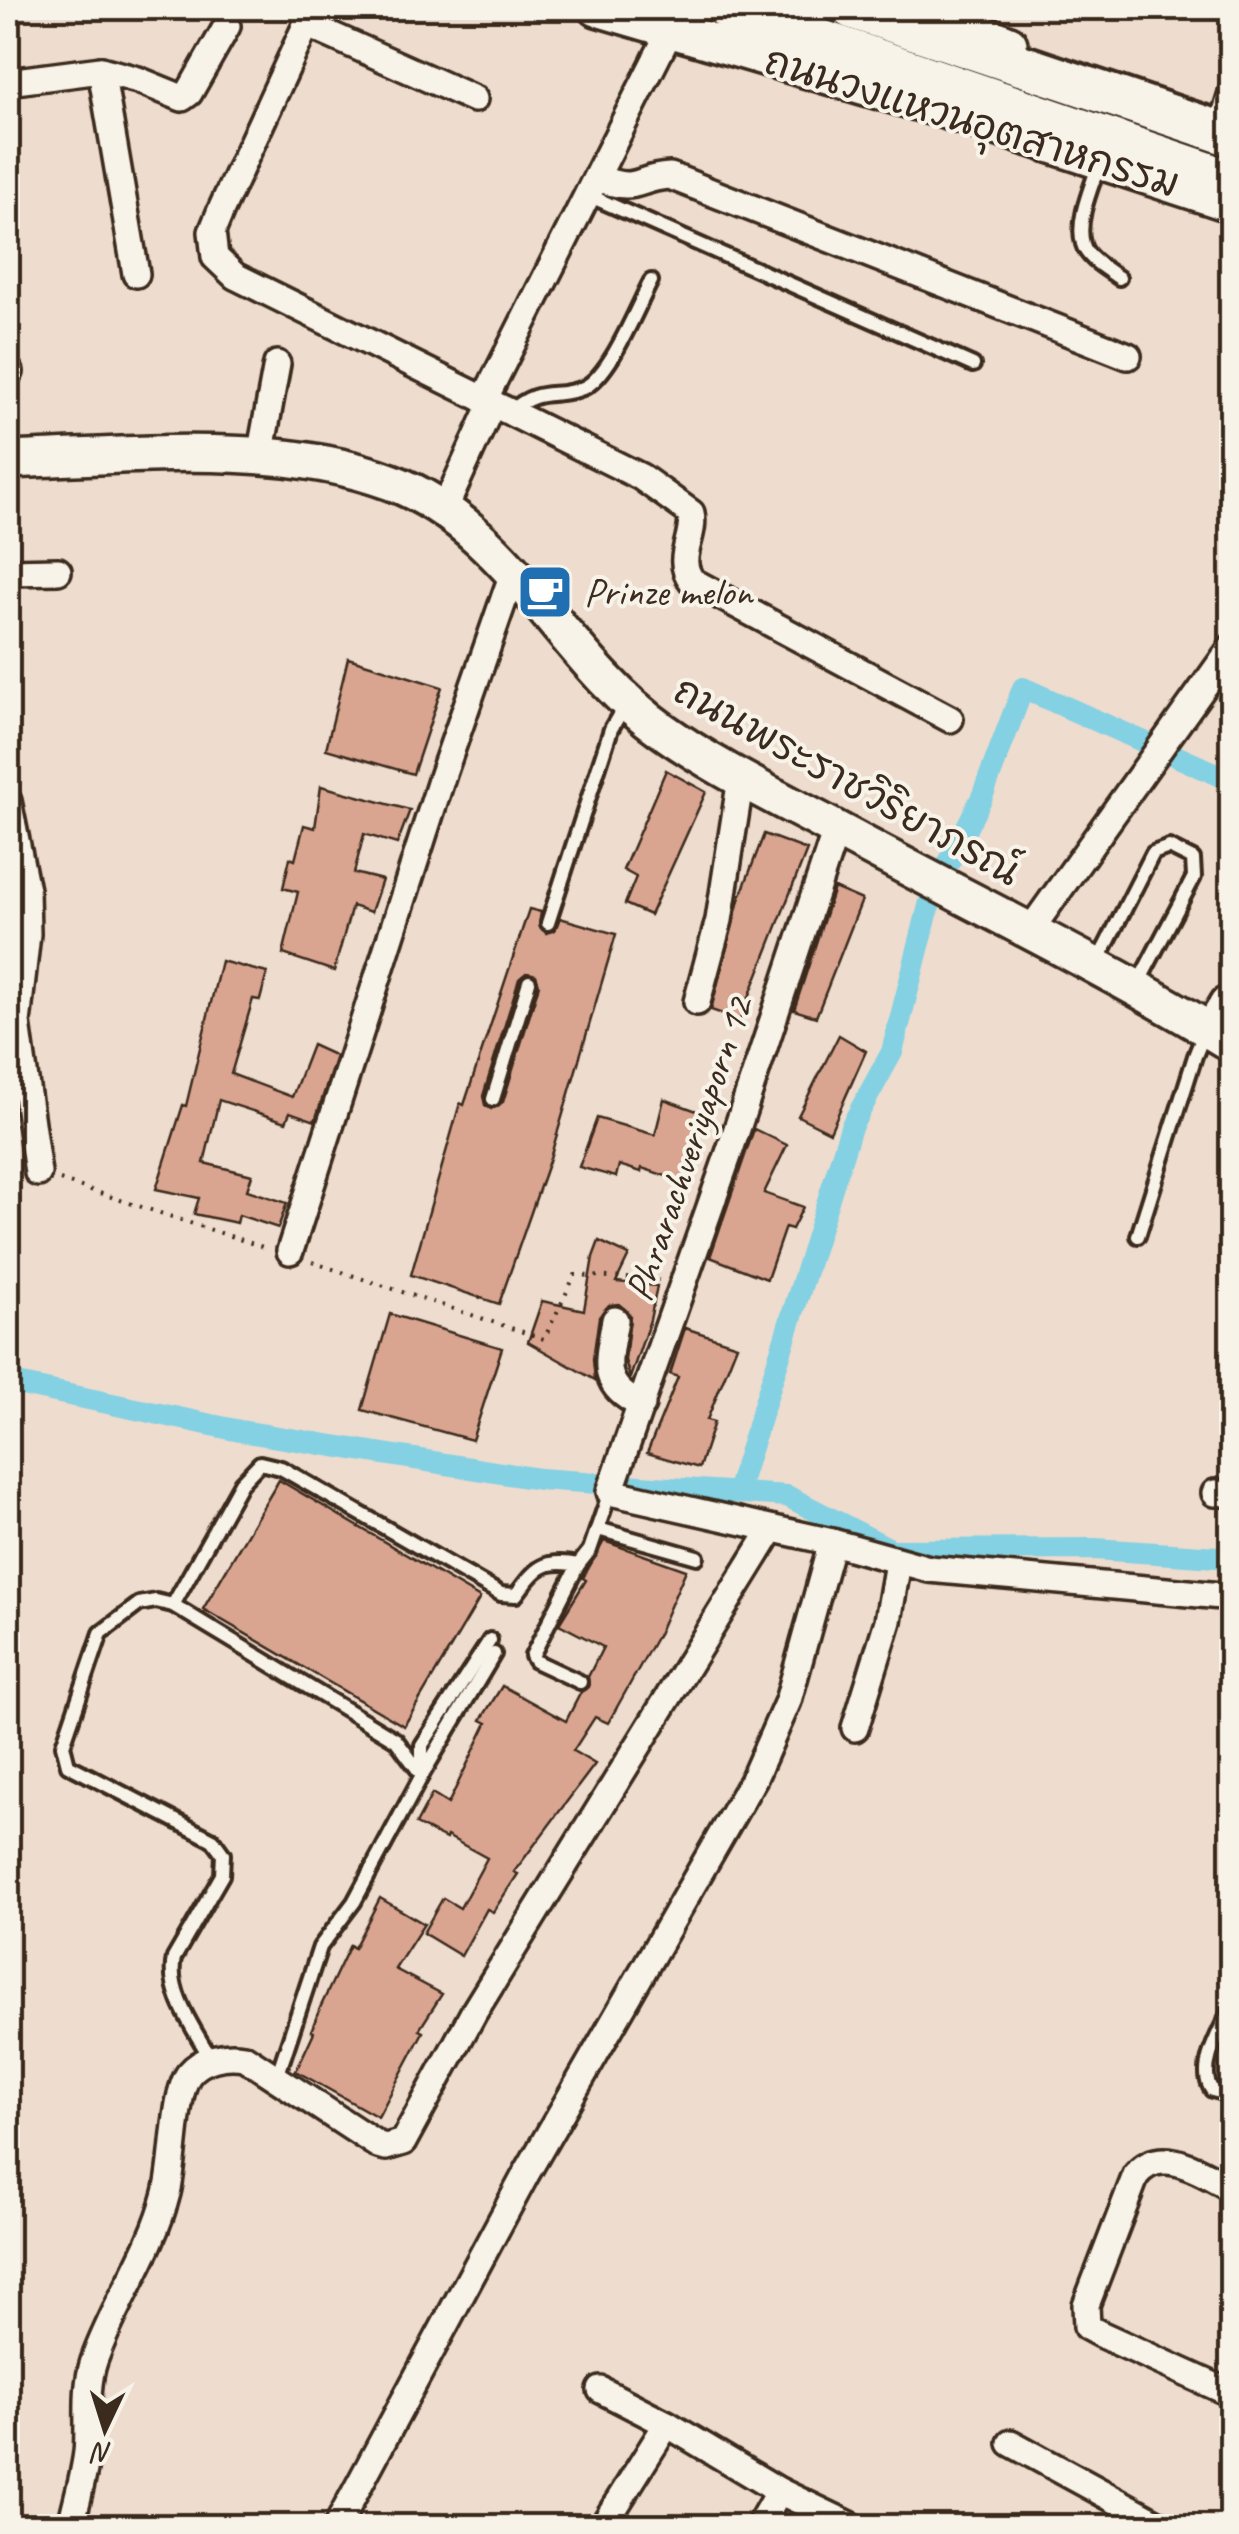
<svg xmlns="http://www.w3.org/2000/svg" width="1239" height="2534" viewBox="0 0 1239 2534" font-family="Caveat,'Playpen Sans Thai',sans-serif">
	<rect width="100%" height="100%" fill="#eedcce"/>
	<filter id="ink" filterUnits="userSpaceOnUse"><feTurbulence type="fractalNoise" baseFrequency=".01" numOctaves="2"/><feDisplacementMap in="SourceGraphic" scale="20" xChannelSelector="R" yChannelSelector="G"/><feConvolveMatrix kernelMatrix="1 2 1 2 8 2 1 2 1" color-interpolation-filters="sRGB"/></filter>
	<g filter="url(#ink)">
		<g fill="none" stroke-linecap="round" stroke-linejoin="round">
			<g stroke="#83d1e2" stroke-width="22">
				<path d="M8,1382L240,1431L539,1479L787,1496L892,1550L1095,1549L1232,1558"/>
				<path d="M737,1492L851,1127L892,1052L931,898L982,797L1023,688L1232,781"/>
			</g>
		</g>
		<g fill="#daa590" stroke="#3b2a1e" stroke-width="2.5" fill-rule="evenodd">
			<path d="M348,658L442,687L413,774L326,749Z"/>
			<path d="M666,770L706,792L650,915L625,904L636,877L623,870Z"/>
			<path d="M321,786L410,810L397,844L364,834L354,873L382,880L371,912L352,906L334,971L283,954L298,892L283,888L290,858L295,860L304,825L315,828Z"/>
			<path d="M764,834L807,850L740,1020L711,1010L739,900Z"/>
			<path d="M834,888L862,900L816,1017L794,1010Z"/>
			<path d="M529,909L541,912L539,926L546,933L555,930L560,918L616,934L550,1158L499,1304L411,1275L460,1103L464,1105ZM526,973L536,975L539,985L503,1102L491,1109L485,1105L483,1096L519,979Z"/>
			<path d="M221,961L267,973L260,1000L253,999L231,1074L292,1097L312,1045L336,1056L315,1121L290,1112L286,1122L219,1100L204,1163L252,1175L247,1190L287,1203L278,1228L239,1215L237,1223L194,1214L199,1198L156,1189L183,1105L186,1106Z"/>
			<path d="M839,1035L866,1051L830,1132L798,1116Z"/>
			<path d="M664,1099L705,1114L684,1182L642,1168L641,1172L619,1165L616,1177L579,1167L597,1118L655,1135Z"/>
			<path d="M754,1129L787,1145L764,1193L803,1207L792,1229L785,1227L767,1279L710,1257Z"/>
			<path d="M599,1241L629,1255L616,1282L657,1286L650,1320L630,1378L625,1360L630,1315L619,1304L609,1305L599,1317L593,1359L595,1380L528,1342L542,1301L584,1310L593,1257Z"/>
			<path d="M390,1314L502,1348L472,1440L362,1410Z"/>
			<path d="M685,1328L737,1345L707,1420L714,1422L699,1468L647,1453L678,1377L670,1374Z"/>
			<path d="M279,1480L480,1598L404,1726L203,1609Z"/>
			<path d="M604,1541L686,1570L658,1634L608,1723L595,1717L573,1751L595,1764L514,1872L518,1874L493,1912L487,1909L461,1956L423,1933L443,1898L460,1908L487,1858L447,1836L446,1839L416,1824L432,1794L448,1804L487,1723L481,1720L502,1686L566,1721L581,1692L589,1687L588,1677L603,1647L559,1624L586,1580L583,1578Z"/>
			<path d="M380,1898L424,1924L395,1969L442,1994L419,2030L423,2032L378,2117L296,2071L314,2032L311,2031L320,2008L350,1945L354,1948Z"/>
		</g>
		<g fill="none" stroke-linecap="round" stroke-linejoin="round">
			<g stroke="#3b2a1e" stroke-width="20">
				<g id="service">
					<path d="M1099,164C1092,186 1076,220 1083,244C1087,259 1107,269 1119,278"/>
					<path d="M588,195L973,365"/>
					<path d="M510,412C541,385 553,400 583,388C610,377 637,307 651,281"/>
					<path d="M548,923L611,729L625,705"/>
					<path d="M1097,963L1153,853L1169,847L1193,859L1194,877L1136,987"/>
					<path d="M493,1099L529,982"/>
					<path d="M1138,1236L1195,1056L1206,1029"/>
					<path d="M598,1529L697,1557"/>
					<path d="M578,1565L532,1656L535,1661L580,1682"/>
					<path d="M173,1605L241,1483L260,1463L281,1468L501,1594L516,1595C536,1568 543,1558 578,1565L590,1550L610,1492"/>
					<path d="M1232,2006C1222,2028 1196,2068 1212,2090L1232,2095"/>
					<path d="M211,2059C195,2030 166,1992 174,1958L222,1875L223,1854L213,1840L68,1765L63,1745L101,1633L139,1604L156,1601L173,1605L396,1740L422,1775V1745L490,1640"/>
					<path d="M277,2077L320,1947L354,1902L422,1775L494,1654"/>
				</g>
			</g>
			<g stroke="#3b2a1e" stroke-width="32">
				<g id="minor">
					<path d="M314,8L221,210L212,232L215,257L235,276L641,477L691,513C696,538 674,558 692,581L950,719"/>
					<path d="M306,24L474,99"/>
					<path d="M101,70L136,274"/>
					<path d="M8,82L101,70L138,80L182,98L189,93L227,26"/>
					<path d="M1220,132L1232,93"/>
					<path d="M597,178C641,194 633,178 670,176L1128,356"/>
					<path d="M8,372H10"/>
					<path d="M484,400L670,31"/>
					<path d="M260,456L277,364"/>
					<path d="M444,510L492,404"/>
					<path d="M8,572L58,571"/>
					<path d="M8,801L26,890L27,934L17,1023L38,1173"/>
					<path d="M836,830L730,1150L610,1492L832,1542L929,1569L1232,1597"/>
					<path d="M1029,932L1232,647"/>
					<path d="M697,1002L719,920L741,778"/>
					<path d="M1207,1029L1224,1001L1232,998"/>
					<path d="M290,1251L443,774L513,573"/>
					<path d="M615,1320C608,1361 598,1386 642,1405"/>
					<path d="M1215,1493H1232"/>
					<path d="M855,1728L888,1621L898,1562"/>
					<path d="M1232,2188C1203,2174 1162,2143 1136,2175L1086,2305L1087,2327L1100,2334L1232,2394"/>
					<path d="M601,2390L667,2424L779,2491L852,2526"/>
					<path d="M1011,2443L1163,2526"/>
					<path d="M71,2526C76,2502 84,2477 87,2452C90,2422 84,2391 94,2361C114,2304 152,2252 167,2193C175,2163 174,2094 189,2074C202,2058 225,2054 244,2057L378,2145L386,2147L403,2142L474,2012L772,1529"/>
					<path d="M337,2526L526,2174L754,1778L788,1701L832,1542"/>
					<path d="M603,2526L667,2424"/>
					<path d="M759,2526L779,2491"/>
				</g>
			</g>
			<g stroke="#3b2a1e" stroke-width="42">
				<g id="secondary">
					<path d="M597,8L951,112L1232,204"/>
					<path d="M922,8L1009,44"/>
					<path d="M8,460C126,456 278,439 391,482C511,527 561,659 662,730C711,765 766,792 819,820C956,895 1098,962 1232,1044"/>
				</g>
			</g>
			<g stroke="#3b2a1e" stroke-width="48">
				<g id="primary">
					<path d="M727,8L1232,181"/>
					<path d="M851,8L1232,136"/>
				</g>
			</g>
			<g stroke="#3b2a1e" stroke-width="4" stroke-dasharray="2.5 8" stroke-linecap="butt">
				<path d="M60,1180L269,1249"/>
				<path d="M312,1262L544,1339L575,1275L659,1280"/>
			</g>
			<use href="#service" stroke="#f7f3e8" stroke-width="12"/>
			<use href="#minor" stroke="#f7f3e8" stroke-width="25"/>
			<use href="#secondary" stroke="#f7f3e8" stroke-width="35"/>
			<use href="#primary" stroke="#f7f3e8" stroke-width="40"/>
		</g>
	</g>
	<defs>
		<g id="cafe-square" transform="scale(2.875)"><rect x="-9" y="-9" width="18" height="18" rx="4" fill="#1f6fb2" stroke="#f7f3e8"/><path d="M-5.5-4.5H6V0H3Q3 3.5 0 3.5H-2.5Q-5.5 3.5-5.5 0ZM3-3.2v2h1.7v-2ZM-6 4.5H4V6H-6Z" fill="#fff"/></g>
	</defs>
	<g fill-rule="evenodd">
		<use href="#cafe-square" x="545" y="592"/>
	</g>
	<g text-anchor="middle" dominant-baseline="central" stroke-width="8" stroke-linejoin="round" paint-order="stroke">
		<g font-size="40" fill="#3b2a1e" stroke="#f7f3e8">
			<text transform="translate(972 122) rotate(17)">ถนนวงแหวนอุตสาหกรรม</text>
			<text transform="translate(847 781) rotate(29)">ถนนพระราชวิริยาภรณ์</text>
			<text transform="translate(689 1149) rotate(-71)">Phrarachveriyaporn 12</text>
		</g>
		<g font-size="40" fill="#3b2a1e" stroke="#f7f3e8" text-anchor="start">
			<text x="584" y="592">Prinze melon</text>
		</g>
	</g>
	<rect width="1239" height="2534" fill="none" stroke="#f7f3e8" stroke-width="40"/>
	<rect x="20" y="20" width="1199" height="2494" fill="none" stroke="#3b2a1e" stroke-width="4" filter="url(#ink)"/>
	<g transform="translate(105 2429) rotate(184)" stroke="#f7f3e8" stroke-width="8" paint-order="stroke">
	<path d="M0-8L18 38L0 25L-18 38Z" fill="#3b2a1e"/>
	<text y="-15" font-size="28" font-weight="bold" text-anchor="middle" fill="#3b2a1e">N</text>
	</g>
</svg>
